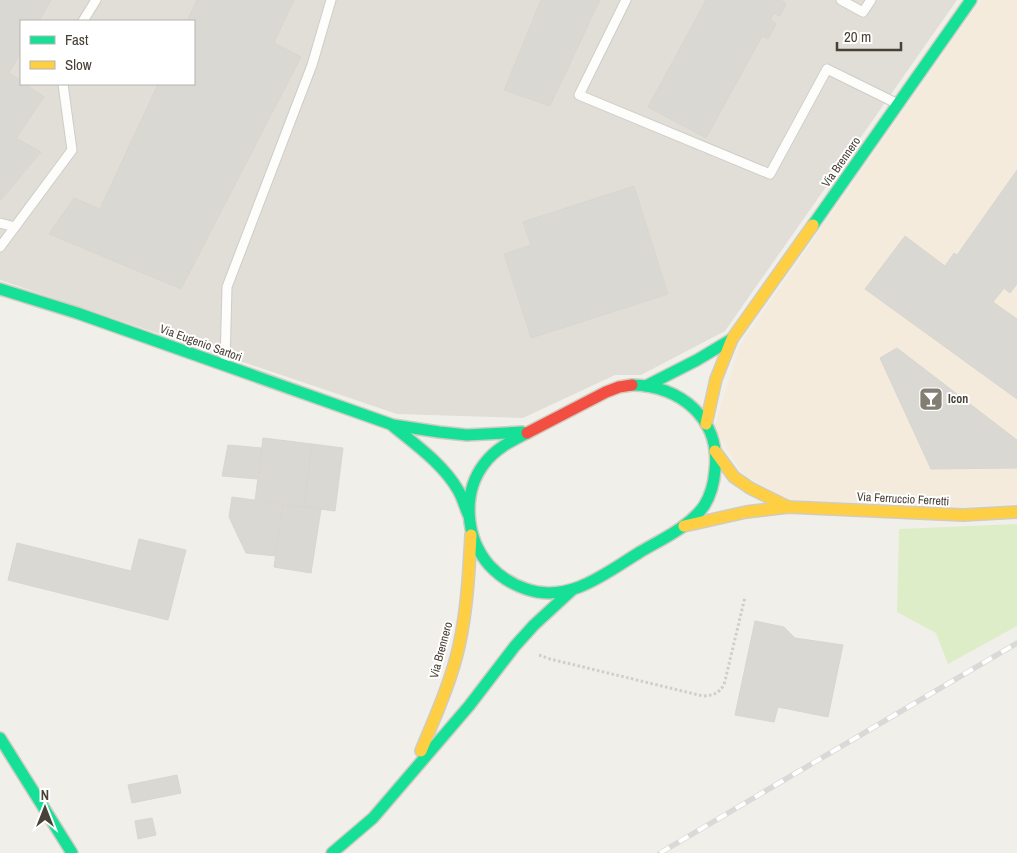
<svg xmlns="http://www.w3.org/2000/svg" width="1017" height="853" viewBox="0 0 1017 853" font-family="'Archivo Narrow',sans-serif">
	<rect width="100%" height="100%" fill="#f0efea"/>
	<path fill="#f4ebdc" d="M981,0H1017V504L962,507L789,500L743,474L714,428L740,345Z"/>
	<path fill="#e1ded8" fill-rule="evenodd" d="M0,0H957L725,331L641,375H615L523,418L397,414L0,280ZM21,21H194V84H21Z"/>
	<path fill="#ddedc8" d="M1017,524V626L948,664L936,633L897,612L899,529Z"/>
	<g fill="#dad8d2" stroke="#d9d6d0">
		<path d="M0,0H51L39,21H21V52L9,73L21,81V84H25L44,97L16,138L41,152L0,201Z"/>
		<path d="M197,0H294L274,43L301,57L181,289L49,234L74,198L100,209L158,84H194V21H187Z"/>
		<path d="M541,0H600L550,106L504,90Z"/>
		<path d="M706,0H781L786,4L780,16L774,13L770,20L776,24L768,39L762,36L706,138L648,107Z"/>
		<path d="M1017,170V284L1010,293L1004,288L993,302L1017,319V399L865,289L905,236L945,266L954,253L957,255Z"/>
		<path d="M634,186L668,294L531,338L504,254L531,245L523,222Z"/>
		<path d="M897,348L1017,440V468L931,469L880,358Z"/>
		<path d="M263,438L312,444L304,507L255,501Z"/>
		<path d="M312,444L343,448L335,511L304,507Z"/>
		<path d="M228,445L262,448L258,479L222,476Z"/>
		<path d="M232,497L283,504L276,556L246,553L229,517Z"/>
		<path d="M283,504L321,509L311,573L274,567Z"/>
		<path d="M139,539L186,550L168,620L8,580L17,543L131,571Z"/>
		<path d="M755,621L784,627L795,638L843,645L828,717L778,707L774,722L735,715Z"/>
		<path d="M177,775L181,793L132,803L128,785Z"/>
		<path d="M152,818L156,835L138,839L135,821Z"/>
	</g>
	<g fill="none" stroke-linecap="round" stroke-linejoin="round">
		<g stroke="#cfcdc7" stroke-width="11">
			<g id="lane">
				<path d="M626,0L579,95L770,174L827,69L896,103"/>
				<path d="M841,0L863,12L871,0"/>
				<path d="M83,21L96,0"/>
				<path d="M0,223L15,227"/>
				<path d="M0,247L72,150L63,84"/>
				<path d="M225,363L227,287L312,65L331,0"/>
			</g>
		</g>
		<g stroke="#d1ccc0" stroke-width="14">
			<g id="fast">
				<path d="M813,225L971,0"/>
				<path d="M0,289L77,313L393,425L439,432L467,435L522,432"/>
				<path d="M646,386L697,360L732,339"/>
				<path d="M393,426C416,445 443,464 458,490C463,498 465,508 469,516"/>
				<path d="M527,433C511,441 495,449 484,464C462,493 465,537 489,565C500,577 511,584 526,589C569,604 606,573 640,552C662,539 689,527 704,506C711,495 714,483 715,470C721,419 680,385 632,385"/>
				<path d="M0,738L72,853"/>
				<path d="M332,853L373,818L469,706L515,646L534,625L572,590"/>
			</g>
		</g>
		<g stroke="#d1ccc0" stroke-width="14">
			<g id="slow">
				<path d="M706,424L716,379L732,339L813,225"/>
				<path d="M715,451L734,477L750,488L788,507"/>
				<path d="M684,526L746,512L788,507L963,515L1017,512"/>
				<path d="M421,751C435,717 451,682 459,646C467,610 469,572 471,535"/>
			</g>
		</g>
		<g stroke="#d1ccc0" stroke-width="14">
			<path id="jam" d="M527,433L606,392L619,387L632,385"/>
		</g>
		<path stroke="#d1ceca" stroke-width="3" stroke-dasharray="2.5 2.5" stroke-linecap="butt" d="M539,655L550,659L703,696C714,695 718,694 724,685L745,597"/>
		<use href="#lane" stroke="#fdfdfc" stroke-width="9"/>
		<use href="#fast" stroke="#16e098" stroke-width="11"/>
		<use href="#slow" stroke="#ffcf43" stroke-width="11"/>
		<use href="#jam" stroke="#f24e42" stroke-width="11"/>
		<g stroke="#d9d9d8" stroke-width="5.5">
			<path id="rail" d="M660,853L1017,643"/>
		</g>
		<use href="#rail" stroke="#fff" stroke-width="4" stroke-dasharray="11" stroke-linecap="butt"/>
	</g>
	<defs>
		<g id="bar-square" transform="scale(1.25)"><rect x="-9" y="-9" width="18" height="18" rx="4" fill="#837e74" stroke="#fff"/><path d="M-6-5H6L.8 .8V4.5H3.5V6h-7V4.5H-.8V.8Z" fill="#fff"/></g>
	</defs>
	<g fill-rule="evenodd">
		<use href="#bar-square" x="931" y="399"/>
	</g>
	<g text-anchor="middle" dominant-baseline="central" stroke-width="4" stroke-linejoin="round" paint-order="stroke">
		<g font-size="12" fill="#484135" stroke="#fff">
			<text transform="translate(841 162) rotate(-55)">Via Brennero</text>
			<text transform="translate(201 343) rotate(20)">Via Eugenio Sartori</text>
			<text transform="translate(903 499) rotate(3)">Via Ferruccio Ferretti</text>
			<text transform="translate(441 650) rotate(-75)">Via Brennero</text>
		</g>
		<g font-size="12" font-weight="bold" fill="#484135" stroke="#fff" text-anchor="start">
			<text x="948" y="399">Icon</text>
		</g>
	</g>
	<rect x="20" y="20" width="175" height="65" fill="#ffffff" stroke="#b6b3ae"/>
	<rect x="30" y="36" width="25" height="8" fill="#16e098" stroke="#b6b3ae"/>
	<text x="65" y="45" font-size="15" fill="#484135">Fast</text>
	<rect x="30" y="61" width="25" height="8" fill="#ffcf43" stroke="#b6b3ae"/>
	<text x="65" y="70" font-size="15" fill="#484135">Slow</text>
	<g transform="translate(45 808)" stroke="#ffffff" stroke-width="4" paint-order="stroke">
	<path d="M0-4L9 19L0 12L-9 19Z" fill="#484135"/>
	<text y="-8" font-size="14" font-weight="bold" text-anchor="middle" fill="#484135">N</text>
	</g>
	<path d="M837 42v8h64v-8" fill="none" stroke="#484135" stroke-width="2.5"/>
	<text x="844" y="42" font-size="15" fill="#484135" stroke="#ffffff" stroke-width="4" paint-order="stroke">20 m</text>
</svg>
